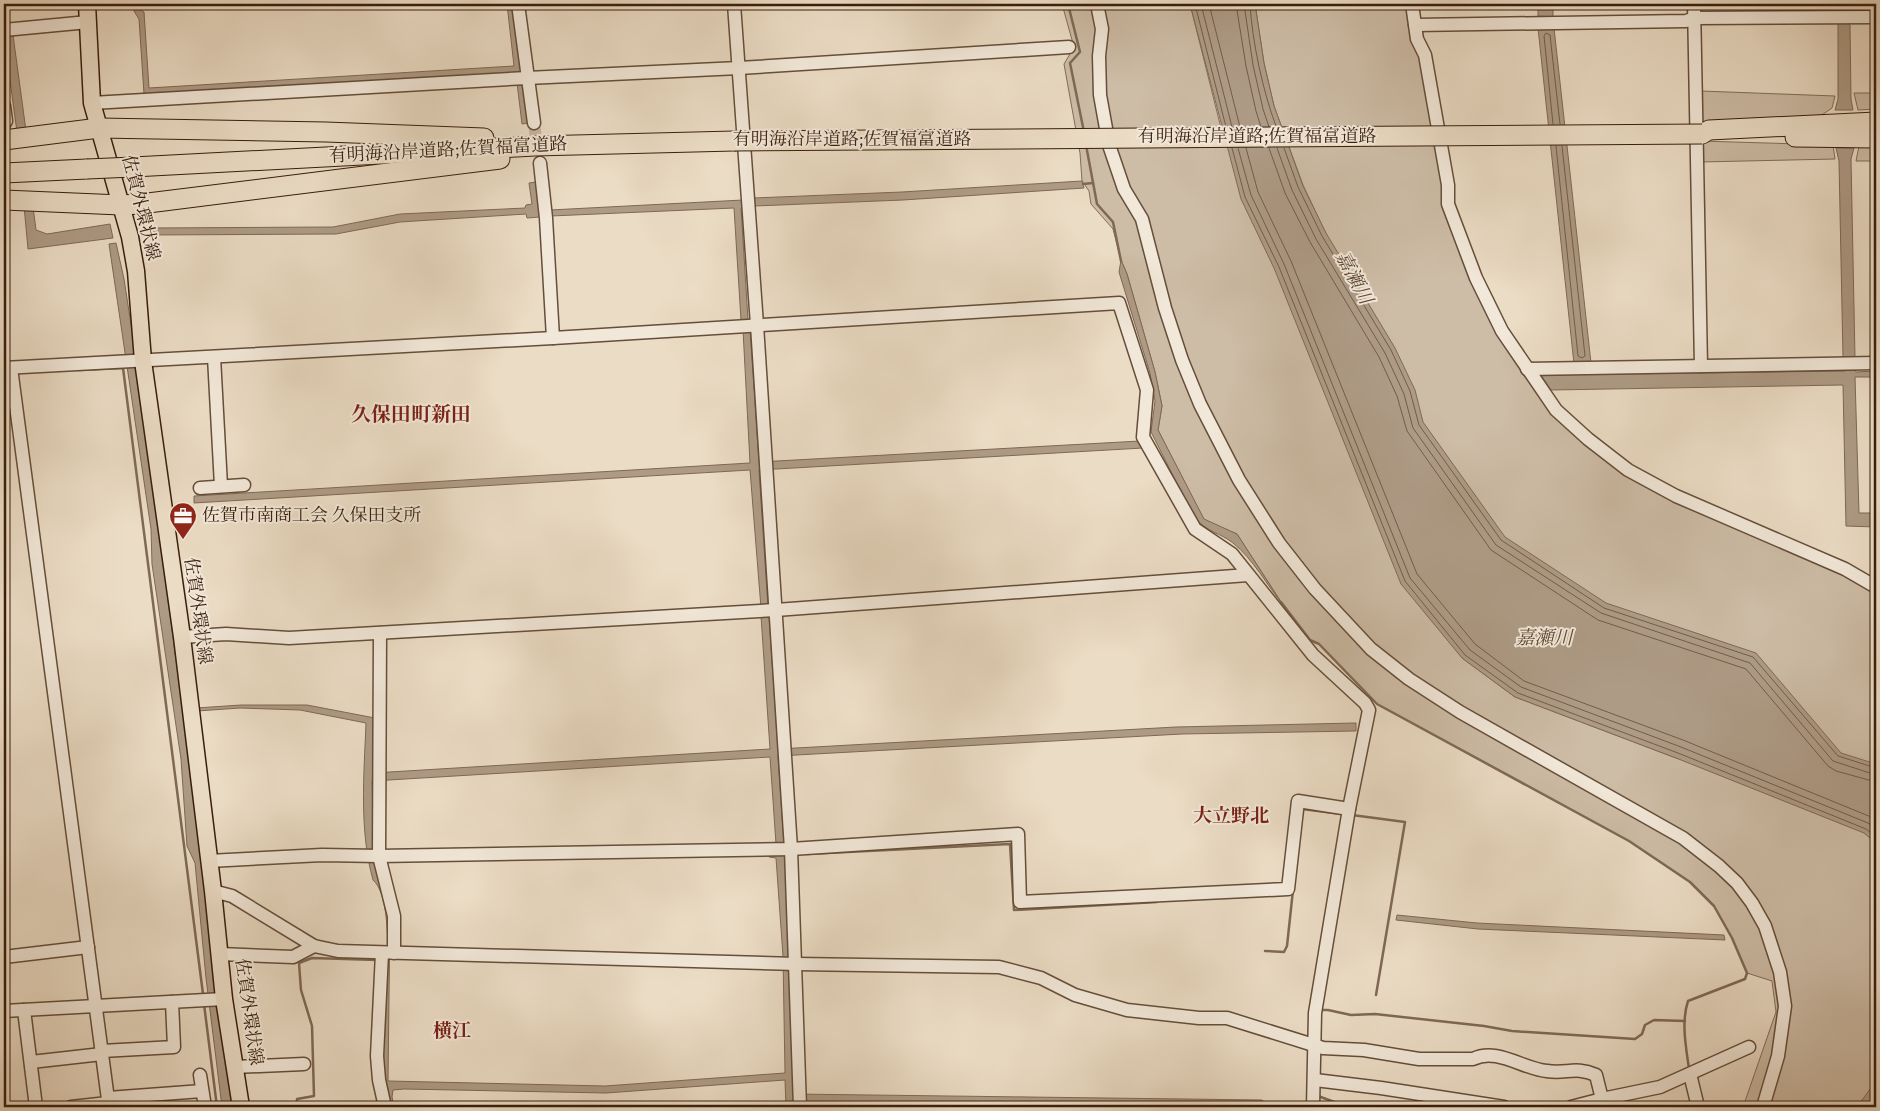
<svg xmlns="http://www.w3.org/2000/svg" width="1880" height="1111" viewBox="0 0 1880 1111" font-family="Vollkorn,'Noto Serif JP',serif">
	<rect width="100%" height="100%" fill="#ebdcc5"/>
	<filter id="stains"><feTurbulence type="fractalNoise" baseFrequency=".004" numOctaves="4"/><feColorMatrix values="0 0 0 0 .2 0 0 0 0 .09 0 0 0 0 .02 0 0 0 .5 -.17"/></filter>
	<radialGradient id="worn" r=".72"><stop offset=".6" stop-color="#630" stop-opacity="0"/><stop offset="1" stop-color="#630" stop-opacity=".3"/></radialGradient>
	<g fill="#cdbca6" stroke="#826d59">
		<path d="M1062,4H1190L1222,132L1462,658L1515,697L1676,758L1770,785L1876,827V1105L1874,1107H1743L1776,1012L1772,981L1747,973L1732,938L1714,906L1690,882L1629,841L1377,704L1319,644L1310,640L1283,605L1237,534L1204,520L1158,430L1162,406L1155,372L1127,274L1121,260L1113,229L1091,204L1089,191L1082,181L1080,153L1064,64L1074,47Z"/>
		<path d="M1255,4H1406L1421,55L1445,182L1471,277L1551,412L1587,447L1654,491L1860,581L1876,592V776L1507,621L1303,185L1274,106L1264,63Z"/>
		<path d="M1701,91L1835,96L1832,108L1816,119L1702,124Z"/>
		<path d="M1854,93H1876V109L1858,110Z"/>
		<path d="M1700,141L1833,145L1835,159L1700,162Z"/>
		<path d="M1859,146H1876V161H1856Z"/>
	</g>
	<g fill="#ae9b86" stroke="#7f6955">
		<path d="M507,4H514L523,75L144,94L139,19L134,11L136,7L144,12L149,88L514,66Z"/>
		<path d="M1190,4H1255L1264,63L1274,106L1303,186L1326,233L1395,348L1415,390L1423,422L1505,537L1606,603L1756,653L1841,753L1876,764V843L1864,833L1676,758L1515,697L1462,658L1401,584L1274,268L1241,199Z"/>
		<path d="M1538,4H1553V17L1538,16Z"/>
		<path d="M1836,4H1850V11L1847,12L1849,25H1850L1851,99L1853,110H1835L1838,99V11H1836Z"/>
		<path d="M1538,28H1554L1591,363L1574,364Z"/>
		<path d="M13,35L26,131L17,132L4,36Z"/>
		<path d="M517,83H523L529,123L522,124Z"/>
		<path d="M1836,148H1854L1851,159L1855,358H1843L1839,161Z"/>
		<path d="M1082,181L1084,188L903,200L755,206L754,198L902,192Z"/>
		<path d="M536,182L540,217L527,218L526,214L400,222L336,234L149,235L150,228L333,227L400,214L525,208L526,205L532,204L529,183Z"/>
		<path d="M743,200L745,207L741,208L748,320H741L734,208L551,216L550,210Z"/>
		<path d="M24,206L33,207L36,230L47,234L110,224L113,238L28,249Z"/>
		<path d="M116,243L124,279L136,357L205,879L216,1007L221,1016L233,1107H222L206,978L195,863L187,846L181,759L152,564L151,529L109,244Z"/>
		<path d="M1121,260L1127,274L1155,372L1162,406L1158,430L1204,519L1237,534L1283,605C1267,585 1253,559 1233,543C1219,532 1208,533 1194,517L1151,432L1155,401L1150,373L1119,272Z"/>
		<path d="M750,329L759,462L1140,441L1143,448L759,470L768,608H761L750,470L194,503V496L750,463L743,330Z"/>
		<path d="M1845,368H1854L1856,372L1876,371V381L1869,377H1855L1859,513H1876V527L1846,526L1843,385L1551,390L1541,375L1845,371Z"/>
		<path d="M761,616H769L778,749L1176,727L1356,723V731L1182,734L778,756L784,844H776L770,757L372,781L374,852L390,914L388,1081L605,1086L785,1073L783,956L776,858L769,857V855L785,852L787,857L785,858L791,957L793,1094L1262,1100L1270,1107L795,1102H793V1107H786L785,1080L606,1093L404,1089L393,1090L392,1097L394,1107H390C387,1091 382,1075 383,1058C383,1023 399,903 373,880C359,830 364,775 366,723L300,710L240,708L197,711L196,708L241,705H307L375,718L373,773L770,749Z"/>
		<path d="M1397,915L1477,923L1724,935L1725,940L1478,929L1396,920Z"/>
		<path d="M1876,1081V1107H1857Z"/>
	</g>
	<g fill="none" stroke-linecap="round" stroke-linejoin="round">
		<g stroke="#735c49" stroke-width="1">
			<path d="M1195,4L1226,127"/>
			<path d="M1201,4L1232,127"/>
			<path d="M1209,4L1240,127"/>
			<path d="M1236,4L1246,66L1256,111L1261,127"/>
			<path d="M1244,4L1253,65L1263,109L1269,127"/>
			<path d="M1250,4C1252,41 1263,92 1276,126"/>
			<path d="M1553,124L1544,36L1546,33L1550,35L1560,124"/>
			<path d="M1556,146L1578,356L1582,358L1585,356L1562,146"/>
			<path d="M1232,148L1245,197L1279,267L1405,581L1465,655L1518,693L1678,753L1866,829L1876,837"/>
			<path d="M1238,148L1251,195L1284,264L1410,578L1470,650L1521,687L1681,747L1868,823L1876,829"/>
			<path d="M1246,148L1258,192L1291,261L1417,574L1475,644L1524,681L1683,740L1876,819"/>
			<path d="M1269,148L1285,193L1310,242L1379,357L1397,396L1407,431L1491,550L1598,620L1746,669L1828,766L1836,771L1876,782"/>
			<path d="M1277,148L1292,190L1316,239L1385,353L1404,394L1413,428L1496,545L1601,613L1750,663L1833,761L1876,775"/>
			<path d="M1284,148L1298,187L1322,236L1391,350L1410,391L1419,425L1501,540L1604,608L1753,657L1838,756L1876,768"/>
			<path d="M1034,1107V1104L1036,1102L1259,1105L1262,1107"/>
		</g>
		<g stroke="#7f6955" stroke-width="2.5">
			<path d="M1068,4L1080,52L1070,63L1084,132"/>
			<path d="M1086,145L1097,204L1113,222L1121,261"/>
			<path d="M1083,184L1093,183"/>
			<path d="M79,370L123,368L203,994"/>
			<path d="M1281,602L1310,640L1319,644L1377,704L1629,841L1690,882L1714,906L1732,938L1747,973L1745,979L1688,1001C1681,1022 1686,1047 1689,1069"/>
			<path d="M1302,809L1342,814"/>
			<path d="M1352,815L1405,822L1376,995"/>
			<path d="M807,854L1010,844L1014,910L1157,902"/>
			<path d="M1265,951L1284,952L1287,946L1293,890"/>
			<path d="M204,1004L217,1107"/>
			<path d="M1321,1013V1010H1328L1351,1015L1375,1014L1484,1026L1512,1031L1635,1039L1642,1034L1645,1025L1654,1020L1685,1021"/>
			<path d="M1318,1096L1348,1107"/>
			<path d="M297,1107V1099L314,1096L312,1026L301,990L299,963L312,958L377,960"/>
		</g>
		<path stroke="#c7b6a0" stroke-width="12" stroke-dasharray="12 6" stroke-linecap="butt" d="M534,123L538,153"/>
		<g stroke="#654e3a" stroke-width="15">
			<g id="minor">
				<path d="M518,4L534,123"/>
				<path d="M734,4L757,325L791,849L800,1107"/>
				<path d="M1097,4L1102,29L1099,56L1100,95L1109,145L1124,189L1142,219L1165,308L1182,360L1200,404L1239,480L1279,543L1315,589L1371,649L1409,679L1460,712L1683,838L1719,866L1737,883L1752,903L1765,926L1780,972L1785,1006L1778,1056L1763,1107"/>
				<path d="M1412,4L1417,39L1425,55L1448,185V204L1476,278L1502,331L1556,410L1588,439L1628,470L1676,496L1845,569L1876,587"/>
				<path d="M1694,4L1701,366"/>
				<path d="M1415,25L1686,21L1695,18L1876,17"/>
				<path d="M4,30L88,22"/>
				<path d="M92,103L527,78L739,68L1069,47"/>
				<path d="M4,106L6,121L4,124"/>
				<path d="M540,163L546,218L553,338"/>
				<path d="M214,357L221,486"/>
				<path d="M4,368L553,338L1119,303L1147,390L1143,437L1195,529L1232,554L1313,655L1365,703L1369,710L1349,809L1315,1013L1313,1107"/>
				<path d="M11,368L109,1107"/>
				<path d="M1527,369L1876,363"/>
				<path d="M200,488L244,485"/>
				<path d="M380,633L379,856L394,916V953"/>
				<path d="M182,637L226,634L289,638L776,610L1248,575"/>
				<path d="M209,861L322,855L379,856L791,849L1018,834L1020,902L1288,889L1298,801L1349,809"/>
				<path d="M213,891L232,896L314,946L338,951L796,964L999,967L1041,978L1075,995L1127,1010L1199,1018H1227L1323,1048L1364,1050L1419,1059H1473C1497,1047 1523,1069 1547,1071C1567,1074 1575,1066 1596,1075L1602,1099"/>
				<path d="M382,953L377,1056L379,1080L385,1107"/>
				<path d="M220,954L293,957L314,946"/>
				<path d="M4,957L88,947"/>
				<path d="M24,1010L36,1107"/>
				<path d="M4,1011L224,999"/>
				<path d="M102,1051L174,1047L172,1002"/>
				<path d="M31,1062L102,1054"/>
				<path d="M235,1067L304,1064"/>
				<path d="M1690,1074L1698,1107"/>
				<path d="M200,1075L205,1107"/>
				<path d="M1315,1080L1381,1088L1504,1107"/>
				<path d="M108,1098L202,1091"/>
				<path d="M71,1107L108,1103"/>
				<path d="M1571,1107L1602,1099L1660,1087L1749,1047"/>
			</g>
		</g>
		<g stroke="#381e0c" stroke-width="19">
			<path id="major" d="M87,4L92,103L130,237L136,271L143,361L182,637L213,891L224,999L241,1107"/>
		</g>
		<g stroke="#381e0c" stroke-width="21">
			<g id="highway">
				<path d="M1702,134L1709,130L1876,122"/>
				<path d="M1795,137L1876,138"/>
				<path d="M4,140L99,128L326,132L484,138"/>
				<path d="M133,167L535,146L734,141"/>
				<path d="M4,173L87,169"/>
				<path d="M4,200L121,205L140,204L500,159"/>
			</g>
		</g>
		<use href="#minor" stroke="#f2e8d9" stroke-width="12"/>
		<use href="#major" stroke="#ebdcc5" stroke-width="16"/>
		<use href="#highway" stroke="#ebdcc5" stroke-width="19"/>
		<g stroke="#381e0c" stroke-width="21" stroke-linecap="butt">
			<g id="highway-bridge">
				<path d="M734,141L1702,134"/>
				<path d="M87,169L133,167"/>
			</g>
		</g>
		<use href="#highway-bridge" stroke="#ebdcc5" stroke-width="19"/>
	</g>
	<defs>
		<g id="office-pin" transform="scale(1.4375)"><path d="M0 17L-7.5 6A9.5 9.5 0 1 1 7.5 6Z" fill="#8f2418" stroke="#f2e8d9"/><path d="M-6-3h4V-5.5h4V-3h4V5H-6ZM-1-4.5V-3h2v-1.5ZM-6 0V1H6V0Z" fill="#fff"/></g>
	</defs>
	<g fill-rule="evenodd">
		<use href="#office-pin" x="183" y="516"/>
	</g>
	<g text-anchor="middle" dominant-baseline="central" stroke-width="4" stroke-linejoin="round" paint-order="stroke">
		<g font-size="18" fill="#381e0c" stroke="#f2e8d9">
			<text x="1257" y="137">有明海沿岸道路;佐賀福富道路</text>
			<text x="852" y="140">有明海沿岸道路;佐賀福富道路</text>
			<text transform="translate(448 151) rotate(-3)">有明海沿岸道路;佐賀福富道路</text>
			<text transform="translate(140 208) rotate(76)">佐賀外環状線</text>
			<text transform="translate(197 611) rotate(82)">佐賀外環状線</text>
			<text transform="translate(248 1012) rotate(82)">佐賀外環状線</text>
		</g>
		<g font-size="18" fill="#381e0c" stroke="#f2e8d9" text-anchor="start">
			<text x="202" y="516">佐賀市南商工会 久保田支所</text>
		</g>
		<g font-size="19" font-style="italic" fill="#614a37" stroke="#f2e8d9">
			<text transform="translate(1353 278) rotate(62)">嘉瀬川</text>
			<text x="1544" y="639">嘉瀬川</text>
		</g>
		<g font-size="19" font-weight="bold" fill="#7a1f14" stroke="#f2e8d9">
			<text x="1231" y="817">大立野北</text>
			<text x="452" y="1032">横江</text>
		</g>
		<g font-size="20" font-weight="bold" fill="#7a1f14" stroke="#f2e8d9">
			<text x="411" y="416">久保田町新田</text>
		</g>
	</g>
	<rect width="1880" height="1111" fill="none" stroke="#ebdcc5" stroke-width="20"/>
	<rect x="5" y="5" width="1870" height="1101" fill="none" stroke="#381e0c" stroke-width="2.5"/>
	<rect x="10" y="10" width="1860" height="1091" fill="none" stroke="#381e0c"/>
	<rect width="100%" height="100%" filter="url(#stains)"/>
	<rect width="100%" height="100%" fill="url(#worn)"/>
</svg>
